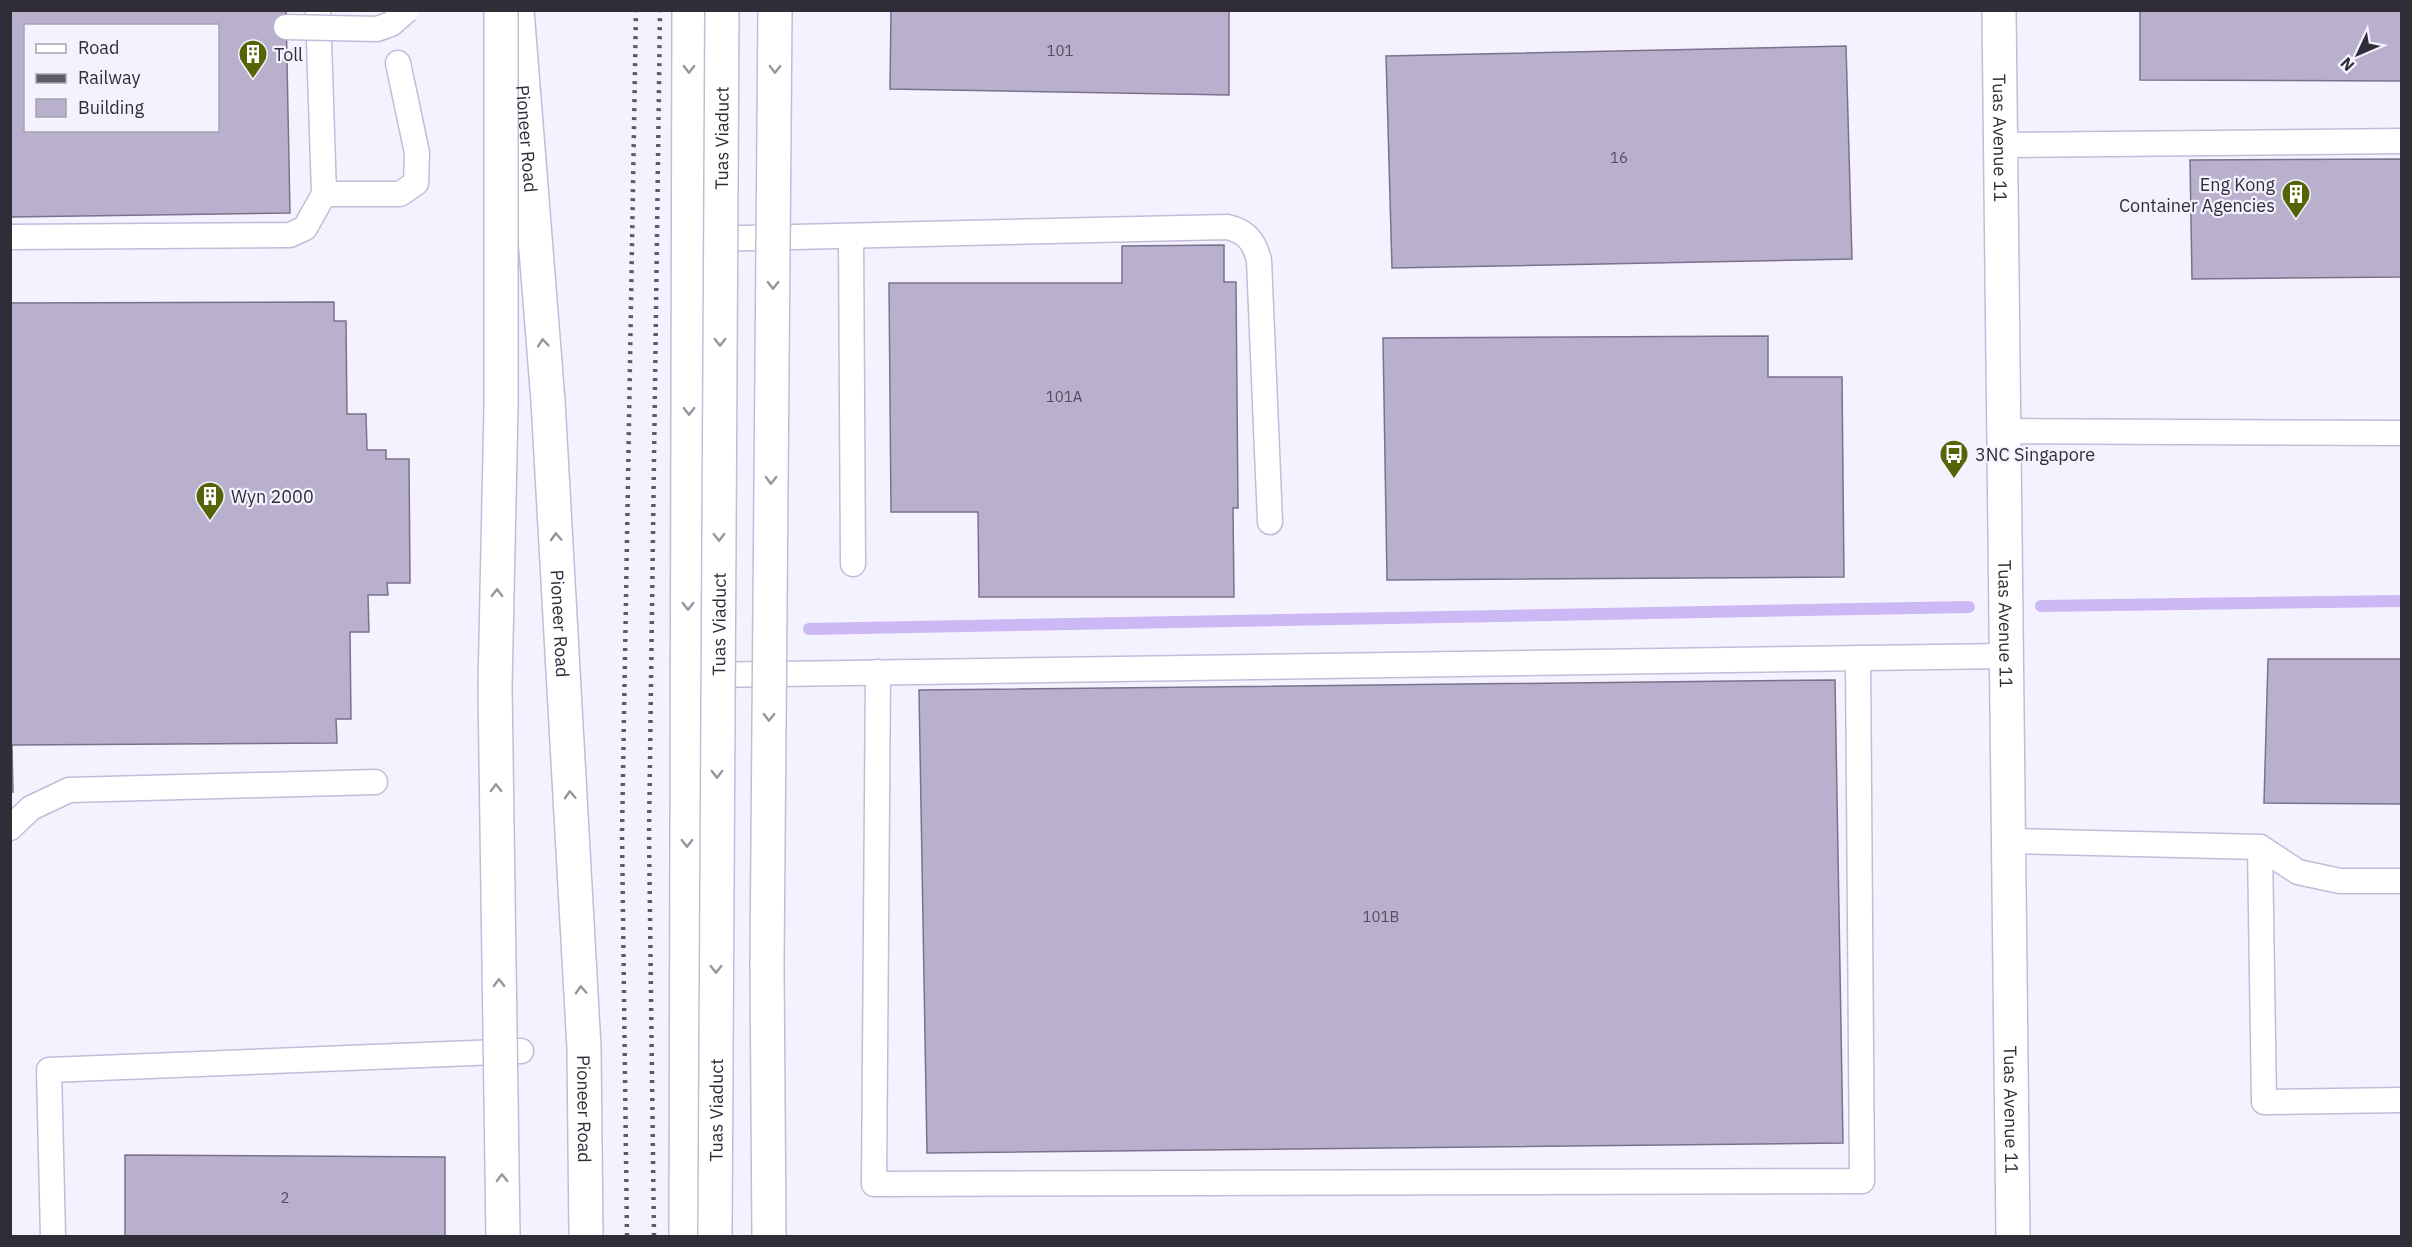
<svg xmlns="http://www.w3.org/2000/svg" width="2412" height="1247" viewBox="0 0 2412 1247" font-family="'IBM Plex Sans',sans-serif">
	<rect width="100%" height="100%" fill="#f5f2ff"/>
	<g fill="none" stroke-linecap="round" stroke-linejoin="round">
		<g stroke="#ccb8f5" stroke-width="12">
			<path d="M2041,606L2402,601"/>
			<path d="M809,629L1969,607"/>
		</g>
	</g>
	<g fill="#b9b0ce" stroke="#7a718d" stroke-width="1.5" fill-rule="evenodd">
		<path d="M10,10H286L290,213L10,217ZM26,26H218V130H26Z"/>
		<path d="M891,10H1229V95L890,89Z"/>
		<path d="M2140,10H2402V81L2140,80Z"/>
		<path d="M1846,46L1852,259L1392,268L1386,56Z"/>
		<path d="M2402,159V277L2192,279L2190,160Z"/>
		<path d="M1224,245V282H1236L1238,508H1233L1234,597H979L978,512H891L889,283H1122V246Z"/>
		<path d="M334,302V321H346L347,414H366L367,450H386V459H409L410,583H387L388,595H368L369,632H350L351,719H336L337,743L12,745L13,792H10V303Z"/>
		<path d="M1768,336V377H1842L1844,577L1387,580L1383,338Z"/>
		<path d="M2268,659H2402V804L2264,803Z"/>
		<path d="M1835,680L1843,1143L927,1153L919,690Z"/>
		<path d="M125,1155L445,1157V1236H125Z"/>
	</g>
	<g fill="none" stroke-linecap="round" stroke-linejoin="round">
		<g stroke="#c4bbd9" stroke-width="27">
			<g id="lane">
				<path d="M2001,145L2402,141"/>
				<path d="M324,194H400L416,183L417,153L398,63"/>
				<path d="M851,236L853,564"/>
				<path d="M10,237L290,235L305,228L324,194L318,10"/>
				<path d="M704,239L1227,227C1246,231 1254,241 1259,260L1270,522"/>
				<path d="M2004,431L2402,433"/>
				<path d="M878,672L874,1184L1862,1181L1858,658"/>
				<path d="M704,675L2006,656"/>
				<path d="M10,828L31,808L69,790L375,782"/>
				<path d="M2008,841L2260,847L2298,872L2340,881H2402"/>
				<path d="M2260,847L2264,1102L2402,1100"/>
				<path d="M53,1236L49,1070L521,1051"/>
			</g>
		</g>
		<g stroke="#c4bbd9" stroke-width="36">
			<g id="street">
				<path id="s1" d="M1999,10L2013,1236"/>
			</g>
		</g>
		<g stroke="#c4bbd9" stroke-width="36">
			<g id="primary">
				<path id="s2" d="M517,10L548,401L584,1048L586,1236"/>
				<path d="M686,1236L689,10"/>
			</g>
		</g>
		<use href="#lane" stroke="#fff" stroke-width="24"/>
		<use href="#street" stroke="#fff" stroke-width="33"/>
		<use href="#primary" stroke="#fff" stroke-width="33"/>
		<g stroke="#5e5b67" stroke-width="4.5" stroke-dasharray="3 6" stroke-linecap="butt">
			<path d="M627,1236L622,834L636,10"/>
			<path d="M654,1236L649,834L660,10"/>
		</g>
		<g stroke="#c4bbd9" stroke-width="27" stroke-linecap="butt">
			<path id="lane-bridge" d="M286,27L377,29L391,24L407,10"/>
		</g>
		<g stroke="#c4bbd9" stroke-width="36" stroke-linecap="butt">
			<g id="primary-bridge">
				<path d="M501,10V407L495,687L503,1236"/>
				<path id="s3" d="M715,1236L722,10"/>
				<path d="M769,1236L767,964L775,10"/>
			</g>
		</g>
		<use href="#lane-bridge" stroke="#fff" stroke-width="24"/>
		<use href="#primary-bridge" stroke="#fff" stroke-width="33"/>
	</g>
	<defs><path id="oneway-chevron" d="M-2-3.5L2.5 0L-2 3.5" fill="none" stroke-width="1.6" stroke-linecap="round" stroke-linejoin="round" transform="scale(1.5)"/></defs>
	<g stroke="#98969c">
		<use href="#oneway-chevron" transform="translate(689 69) rotate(90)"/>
		<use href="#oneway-chevron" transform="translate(775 69) rotate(91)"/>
		<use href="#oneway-chevron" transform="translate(773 285) rotate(91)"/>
		<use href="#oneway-chevron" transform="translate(720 342) rotate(90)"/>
		<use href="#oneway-chevron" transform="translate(543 343) rotate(-95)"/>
		<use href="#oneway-chevron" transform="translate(689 411) rotate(90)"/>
		<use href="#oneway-chevron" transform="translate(771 480) rotate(91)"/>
		<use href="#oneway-chevron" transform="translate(556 537) rotate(-93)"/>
		<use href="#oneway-chevron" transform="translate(719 537) rotate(90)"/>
		<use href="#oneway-chevron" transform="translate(497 593) rotate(-89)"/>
		<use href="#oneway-chevron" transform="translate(688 606) rotate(90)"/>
		<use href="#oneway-chevron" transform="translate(769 717) rotate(91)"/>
		<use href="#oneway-chevron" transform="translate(717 774) rotate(90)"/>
		<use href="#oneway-chevron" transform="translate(496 788) rotate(-91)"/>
		<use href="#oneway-chevron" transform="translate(570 795) rotate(-93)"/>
		<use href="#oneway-chevron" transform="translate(687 843) rotate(90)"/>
		<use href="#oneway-chevron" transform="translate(716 969) rotate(90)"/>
		<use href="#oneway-chevron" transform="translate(499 983) rotate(-91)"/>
		<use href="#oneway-chevron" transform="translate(581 990) rotate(-93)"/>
		<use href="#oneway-chevron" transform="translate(502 1178) rotate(-91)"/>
	</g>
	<defs>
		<g id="building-pin" transform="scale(1.5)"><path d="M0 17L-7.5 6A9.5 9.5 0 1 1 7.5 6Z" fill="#566408" stroke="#f5f2ff"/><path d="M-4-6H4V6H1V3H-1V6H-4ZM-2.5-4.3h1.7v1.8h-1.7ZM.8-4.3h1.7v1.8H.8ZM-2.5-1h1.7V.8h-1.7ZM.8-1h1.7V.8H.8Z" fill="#fff"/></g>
		<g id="bus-pin" transform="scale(1.5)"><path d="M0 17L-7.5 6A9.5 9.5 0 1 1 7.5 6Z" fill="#566408" stroke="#f5f2ff"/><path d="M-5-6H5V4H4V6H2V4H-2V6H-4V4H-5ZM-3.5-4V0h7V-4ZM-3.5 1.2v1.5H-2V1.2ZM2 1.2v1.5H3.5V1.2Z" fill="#fff"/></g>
	</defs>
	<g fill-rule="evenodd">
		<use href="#building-pin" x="253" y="54"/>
		<use href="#building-pin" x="2296" y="194"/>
		<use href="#bus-pin" x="1954" y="454"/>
		<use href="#building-pin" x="210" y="496"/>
	</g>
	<g text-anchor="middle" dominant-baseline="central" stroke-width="4.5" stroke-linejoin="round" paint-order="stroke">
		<g font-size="15" fill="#524e5e">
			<text x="1060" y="50">101</text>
			<text x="1619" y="157">16</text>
			<text x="1064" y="396">101A</text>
			<text x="1381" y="916">101B</text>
			<text x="285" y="1197">2</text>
		</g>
		<g font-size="18" fill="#302d39" stroke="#f5f2ff" text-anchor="start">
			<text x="274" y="54">Toll</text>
			<text x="2275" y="184" text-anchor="end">Eng Kong<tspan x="2275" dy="21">Container Agencies</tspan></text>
			<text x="1975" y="454">3NC Singapore</text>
			<text x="231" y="496">Wyn 2000</text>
		</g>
		<g font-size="18" fill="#302d39" stroke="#f5f2ff">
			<text stroke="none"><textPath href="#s2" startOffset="129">Pioneer Road</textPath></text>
			<text stroke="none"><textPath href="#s3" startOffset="1098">Tuas Viaduct</textPath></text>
			<text stroke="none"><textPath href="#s1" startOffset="128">Tuas Avenue 11</textPath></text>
			<text stroke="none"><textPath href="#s2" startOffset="615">Pioneer Road</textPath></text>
			<text stroke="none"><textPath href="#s3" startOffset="612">Tuas Viaduct</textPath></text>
			<text stroke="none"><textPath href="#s1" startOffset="614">Tuas Avenue 11</textPath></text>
			<text stroke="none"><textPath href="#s2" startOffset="1101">Pioneer Road</textPath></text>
			<text stroke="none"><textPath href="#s3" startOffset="126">Tuas Viaduct</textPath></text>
			<text stroke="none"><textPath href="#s1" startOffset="1100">Tuas Avenue 11</textPath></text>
		</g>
	</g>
	<rect width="2412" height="1247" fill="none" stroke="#302d39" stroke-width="24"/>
	<rect x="24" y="24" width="195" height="108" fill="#f5f2ff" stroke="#a6a3b0" stroke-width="1.5"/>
	<rect x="36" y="44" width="30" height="9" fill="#ffffff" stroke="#a6a3b0" stroke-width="1.5"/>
	<text x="78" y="54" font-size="18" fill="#302d39">Road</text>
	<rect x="36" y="74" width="30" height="9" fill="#5e5b67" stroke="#a6a3b0" stroke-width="1.5"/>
	<text x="78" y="84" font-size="18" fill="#302d39">Railway</text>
	<rect x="36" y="99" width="30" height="18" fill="#b9b0ce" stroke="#a6a3b0" stroke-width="1.5"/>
	<text x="78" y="114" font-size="18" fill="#302d39">Building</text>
	<g transform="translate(2358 54) rotate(226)" stroke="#f5f2ff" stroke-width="4.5" paint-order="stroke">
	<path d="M0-4.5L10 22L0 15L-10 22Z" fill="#302d39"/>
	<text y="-9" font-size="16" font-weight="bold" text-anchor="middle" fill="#302d39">N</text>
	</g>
</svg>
